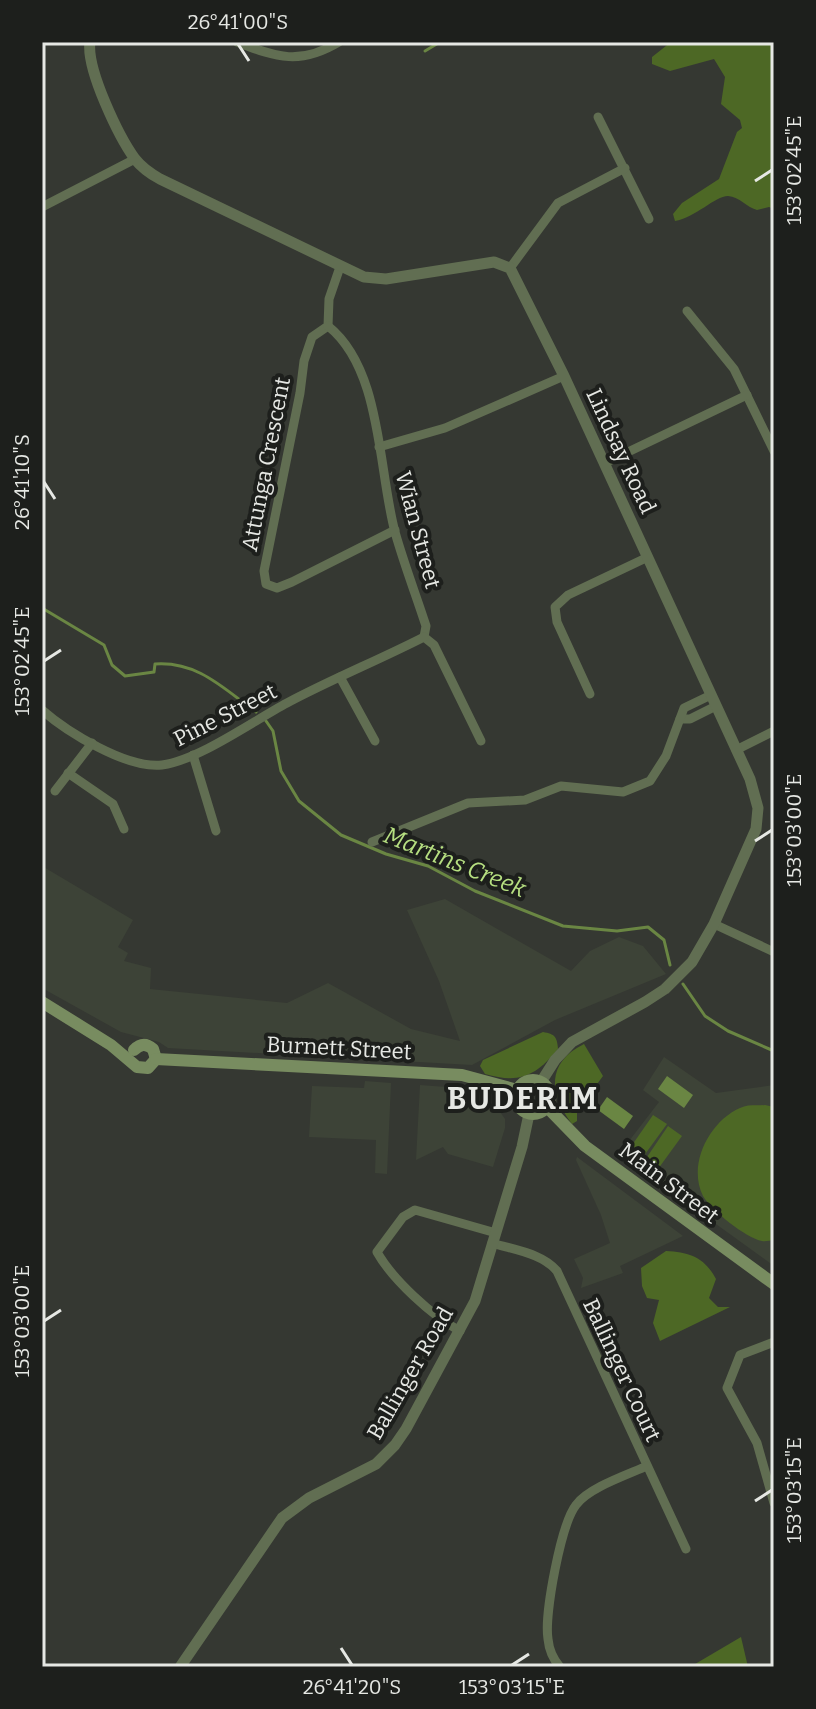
<svg xmlns="http://www.w3.org/2000/svg" width="816" height="1709" viewBox="0 0 816 1709" font-family="Bitter,serif">
	<rect width="100%" height="100%" fill="#353832"/>
	<g fill="#3d4337">
		<path d="M42,866L133,920L118,947L128,953L124,961L151,968L150,989L287,1003L328,983L411,1029L460,1041L439,981L407,910L445,899L571,971L590,951L619,937L643,946L666,974L555,1020L472,1065L168,1048L159,1042L121,1032L42,988Z"/>
		<path d="M664,1057L716,1093L774,1085V1266L619,1154L659,1102L643,1090Z"/>
		<path d="M365,1081L391,1083L387,1174L375,1173L376,1140L309,1137L312,1086L364,1088Z"/>
		<path d="M420,1085L472,1089L500,1112L505,1119V1128L493,1167L448,1154L443,1147L416,1160Z"/>
		<path d="M577,1157L683,1236L620,1266L623,1273L581,1288L583,1278L574,1259L610,1243L601,1215L576,1160Z"/>
	</g>
	<g fill="#4d6825">
		<path d="M671,42H774V209L769,207L757,210C746,207 740,197 728,196C715,196 695,218 675,221L673,214L682,203L719,179L737,132L742,128L740,120L721,104L725,77L714,59L670,71L652,64V57Z"/>
		<path d="M543,1032C555,1034 557,1037 558,1049C536,1076 519,1084 485,1074L480,1066L483,1060Z"/>
		<path d="M584,1044L603,1076L577,1111V1121L572,1124C549,1093 546,1063 584,1044Z"/>
		<path d="M765,1105L774,1107V1240C770,1240 766,1242 762,1241C746,1238 711,1210 703,1196C687,1164 710,1121 740,1108C748,1104 757,1106 765,1105Z"/>
		<path d="M653,1115L667,1124L643,1157L630,1148Z"/>
		<path d="M668,1126L682,1136L658,1169L645,1160Z"/>
		<path d="M666,1251C690,1252 705,1258 716,1279L709,1298L718,1307H730L660,1341L653,1323L659,1300L647,1298L642,1286L641,1268Z"/>
		<path d="M741,1637L748,1667H690Z"/>
	</g>
	<g fill="#6a8643">
		<path d="M667,1076L693,1095L684,1108L658,1089Z"/>
		<path d="M607,1097L633,1116L624,1129L598,1110Z"/>
	</g>
	<g fill="none" stroke-linecap="round" stroke-linejoin="round">
		<g stroke="#6a8643" stroke-width="3">
			<path d="M425,51L440,42"/>
			<path d="M42,608L104,645L112,665L125,676L154,672L155,664C198,661 224,689 256,712"/>
			<path d="M266,721L273,731L281,771L299,801L341,835L386,854L428,866L475,891L563,926L617,931L648,927L664,940L670,965"/>
			<path d="M683,984L705,1016L728,1031L774,1051"/>
		</g>
		<g stroke="#616e52" stroke-width="9">
			<path d="M237,42C277,58 301,65 339,42"/>
			<path d="M598,117L649,219"/>
			<path d="M42,207L135,159"/>
			<path d="M340,267L329,299L328,326L312,337L304,361L300,393L264,571L266,584L277,588L292,582L395,530"/>
			<path d="M510,268L558,203L625,168"/>
			<path d="M687,311L734,369L774,451"/>
			<path d="M328,326C382,369 378,469 395,532C404,564 416,595 426,626L424,637"/>
			<path d="M379,447L445,428L564,376"/>
			<path d="M605,463L747,395"/>
			<path d="M424,637L434,645L481,741"/>
			<path d="M340,677L375,741"/>
			<path d="M590,694L557,622L555,607L568,595L648,557"/>
			<path d="M42,710C67,732 127,769 162,765C199,760 253,721 287,703C332,679 379,660 424,637"/>
			<path d="M680,719H690L716,706"/>
			<path d="M736,750L774,731"/>
			<path d="M193,755L216,831"/>
			<path d="M68,773L113,804L124,829"/>
			<path d="M55,791L92,743"/>
			<path d="M372,842L468,803L525,800L561,786L623,792L650,781L666,756L684,708L711,695"/>
			<path d="M714,924L774,952"/>
			<path d="M492,1243C514,1250 542,1253 557,1271L686,1549"/>
			<path d="M460,1331C432,1316 392,1279 377,1252L403,1217L415,1210L496,1233"/>
			<path d="M774,1342L740,1355L727,1388L757,1443L774,1503"/>
			<path d="M560,1667C553,1659 549,1650 548,1639C544,1615 561,1524 576,1505C588,1488 627,1475 647,1466"/>
		</g>
		<g stroke="#616e52" stroke-width="11">
			<path d="M90,42C86,69 119,137 135,159C142,168 151,174 160,179L364,277L386,279L494,262L510,268L564,376L750,779L758,808L756,829L714,924L692,962L665,989L645,1002L572,1042L555,1060L541,1082"/>
			<path d="M180,1667L282,1518L309,1498L376,1464L395,1445L406,1429L475,1301L522,1147L529,1114"/>
		</g>
		<g stroke="#788c60" stroke-width="12">
			<path d="M42,1002L111,1045L137,1067L148,1068L156,1059"/>
			<path d="M134,1050C140,1044 146,1043 153,1049L156,1059"/>
			<path d="M156,1059L462,1075L517,1090"/>
			<circle cx="533" cy="1097" r="17"/>
			<path d="M547,1107L585,1146L774,1284"/>
		</g>
	</g>
	<path fill="none" stroke="#e6e8e4" stroke-width="3" d="M238,44L249,61M755,181L772,170M44,482L55,499M44,661L61,650M755,841L772,830M44,1321L61,1310M755,1501L772,1490M341,1648L352,1665M512,1665L529,1654"/>
	<g text-anchor="middle" dominant-baseline="central" stroke-width="8" stroke-linejoin="round" paint-order="stroke">
		<g font-size="22" fill="#e6e8e4" stroke="#1d1f1c">
			<text transform="translate(621 451) rotate(65)">Lindsay Road</text>
			<text transform="translate(266 464) rotate(-79)">Attunga Crescent</text>
			<text transform="translate(418 530) rotate(75)">Wian Street</text>
			<text transform="translate(225 715) rotate(-27)">Pine Street</text>
			<text transform="translate(339 1048) rotate(3)">Burnett Street</text>
			<text transform="translate(669 1183) rotate(37)">Main Street</text>
			<text transform="translate(622 1370) rotate(65)">Ballinger Court</text>
			<text transform="translate(410 1373) rotate(-60)">Ballinger Road</text>
		</g>
		<g font-size="24" font-style="italic" fill="#b6df81" stroke="#1d1f1c">
			<text transform="translate(455 862) rotate(22)">Martins Creek</text>
		</g>
		<g font-size="30" font-weight="bold" letter-spacing="2" fill="#e6e8e4" stroke="#1d1f1c">
			<text x="523" y="1099">BUDERIM</text>
		</g>
	</g>
	<rect width="816" height="1709" fill="none" stroke="#1d1f1c" stroke-width="88"/>
	<rect x="44" y="44" width="728" height="1621" fill="none" stroke="#e6e8e4" stroke-width="3"/>
	<g font-size="20" text-anchor="middle" fill="#e6e8e4">
		<text x="238" y="29">26°41'00"S</text>
		<text transform="translate(794 170) rotate(-90)" y="7">153°02'45"E</text>
		<text transform="translate(22 482) rotate(-90)" y="7">26°41'10"S</text>
		<text transform="translate(22 661) rotate(-90)" y="7">153°02'45"E</text>
		<text transform="translate(794 830) rotate(-90)" y="7">153°03'00"E</text>
		<text transform="translate(22 1321) rotate(-90)" y="7">153°03'00"E</text>
		<text transform="translate(794 1490) rotate(-90)" y="7">153°03'15"E</text>
		<text x="352" y="1694">26°41'20"S</text>
		<text x="512" y="1694">153°03'15"E</text>
	</g>
</svg>
